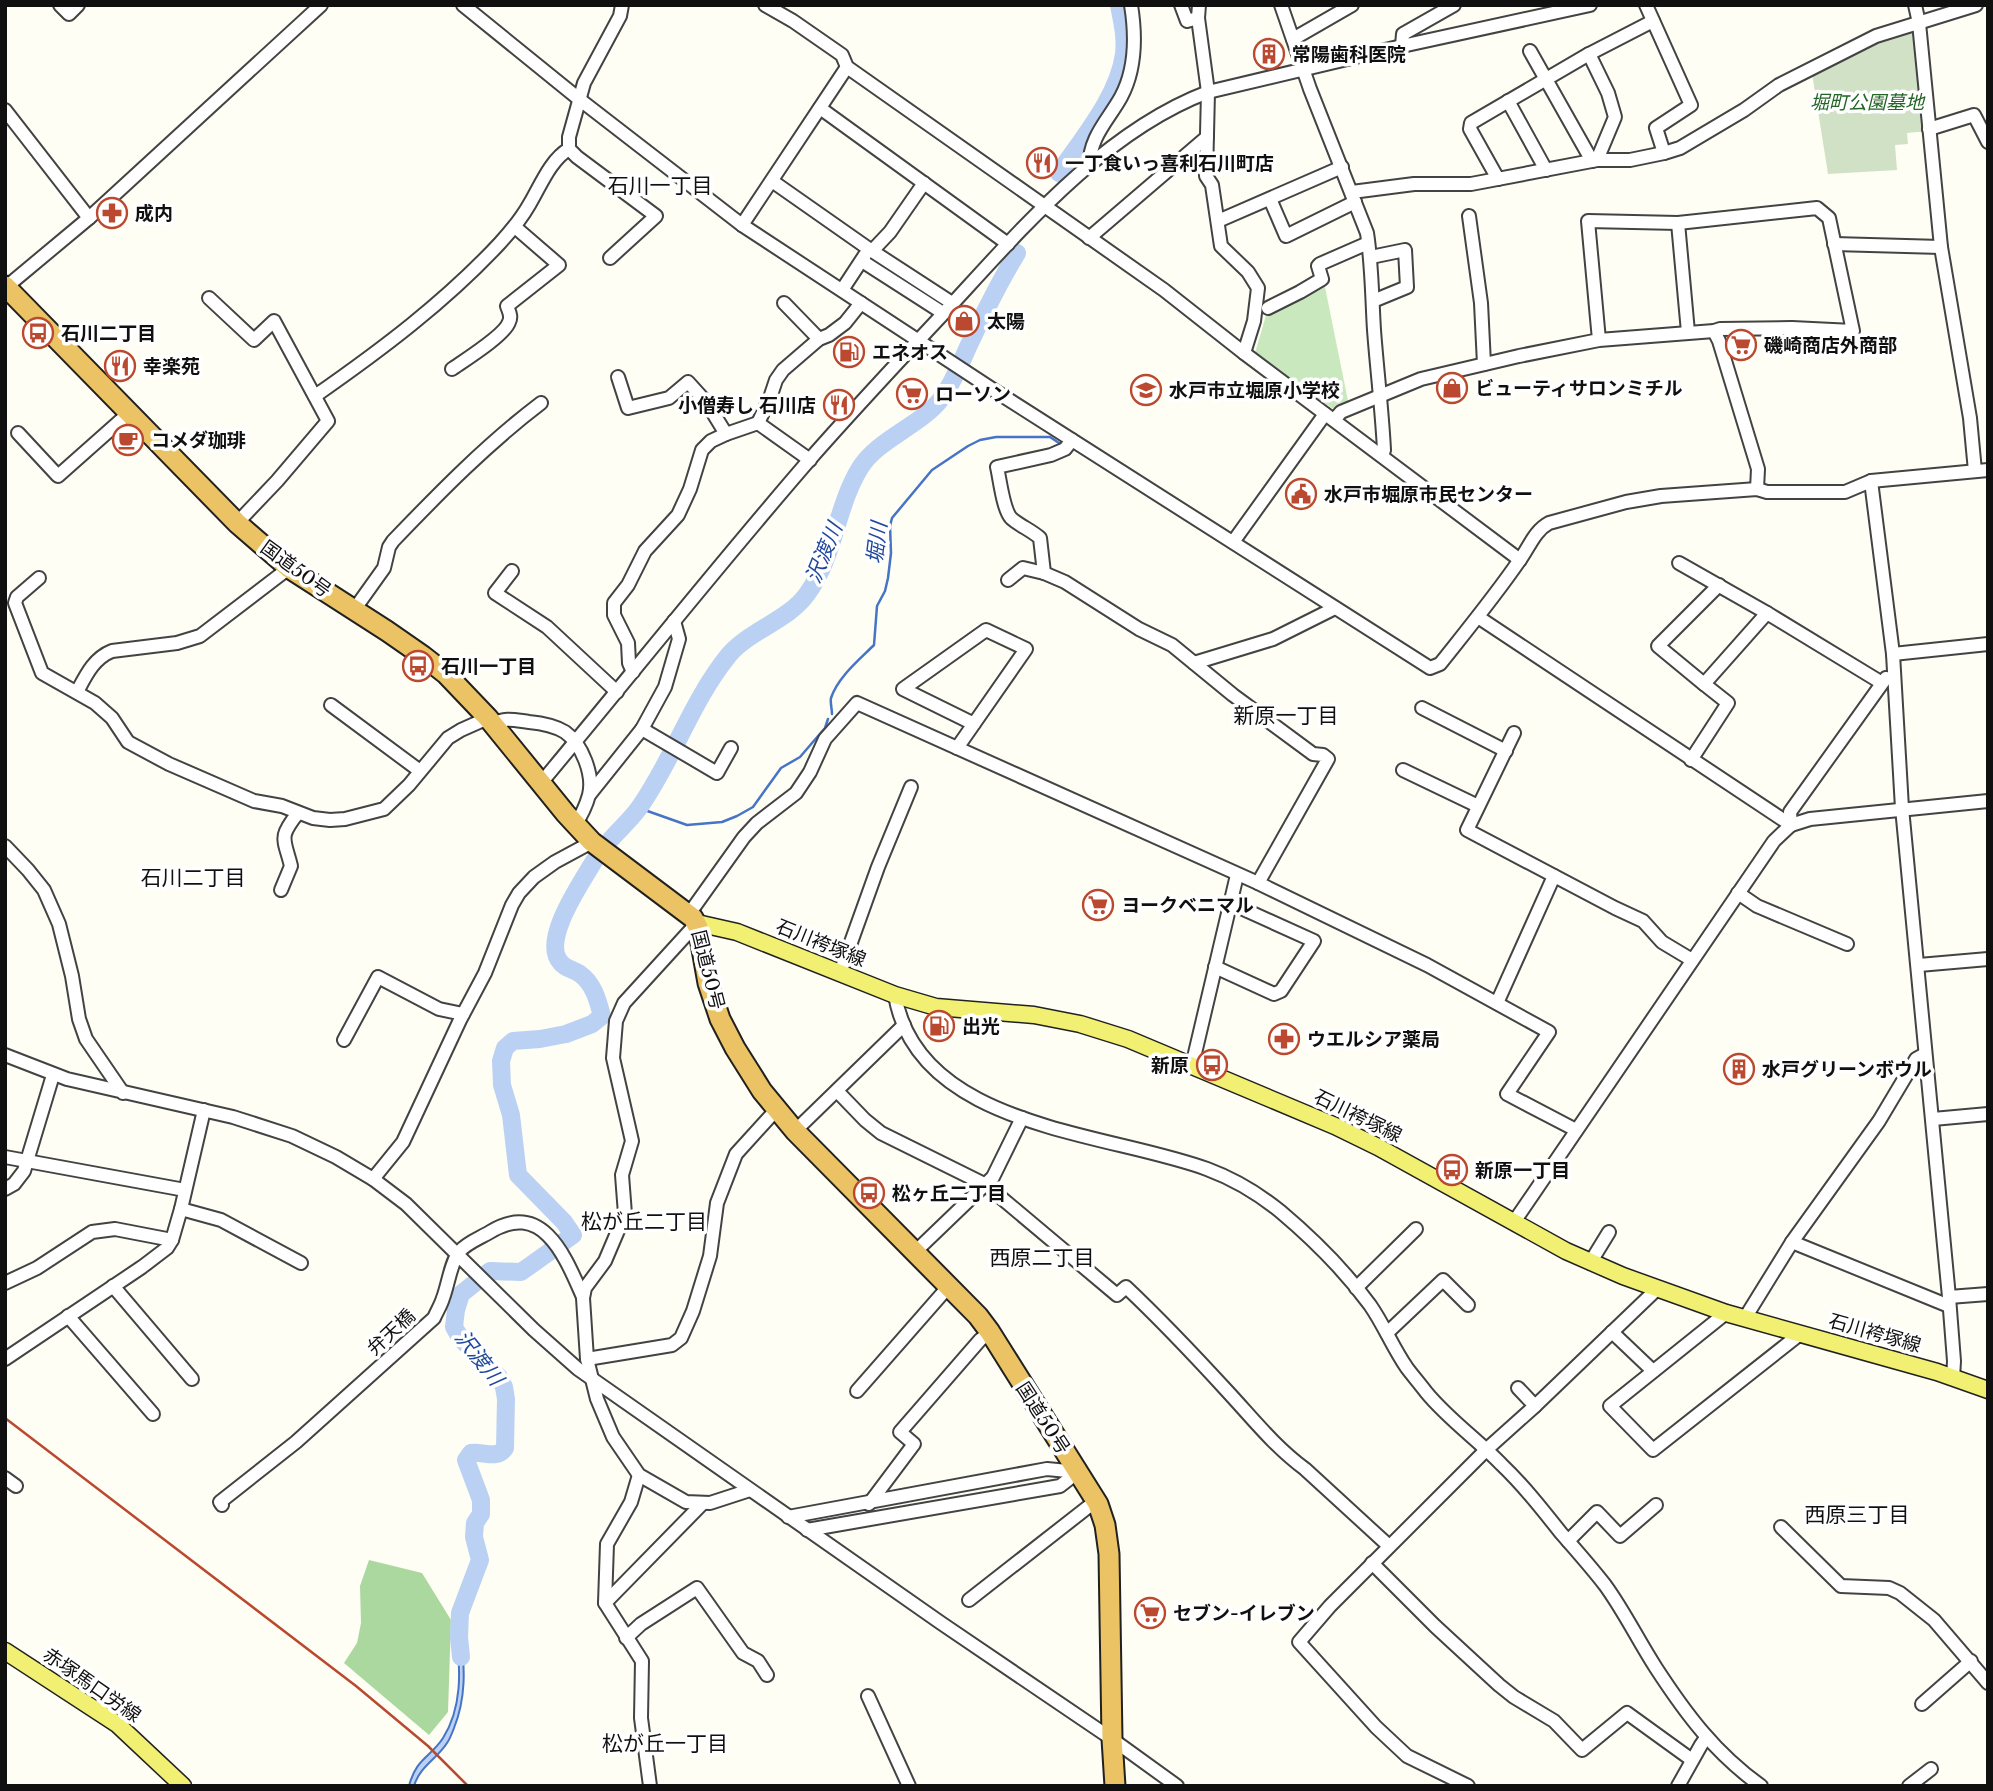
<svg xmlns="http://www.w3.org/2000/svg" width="1993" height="1791" viewBox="0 0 1993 1791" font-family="'Libre Baskerville','Noto Sans JP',serif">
	<rect width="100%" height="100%" fill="#fefef4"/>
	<path fill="#cae8be" d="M1324,282L1349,406L1337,410L1332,408L1255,353L1267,312Z"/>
	<path fill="#abd89e" d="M369,1560L422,1573L451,1620L448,1712L429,1735L344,1663L357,1643L361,1623L360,1586Z"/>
	<path fill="#d1e1c5" d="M1915,32L1929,131L1907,133L1908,144L1895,145L1897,170L1828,174L1812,73L1888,38Z"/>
	<path fill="#bbd1f3" stroke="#4674c6" stroke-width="2" d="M456,1636L461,1637C465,1669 466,1698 454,1728C452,1733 450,1739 447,1743C437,1759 420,1766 414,1786H409C416,1758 431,1757 443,1738C462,1708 461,1670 456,1636Z"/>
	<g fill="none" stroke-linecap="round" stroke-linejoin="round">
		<g stroke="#4674c6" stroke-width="2.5">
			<path d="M832,714C832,709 830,702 831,698C838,677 859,660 874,645L877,606L885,591L888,578L891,553L890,526L892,518L932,470L968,446L980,440L996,437H1050L1062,445"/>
			<path d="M639,808L687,825L722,822L737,816L753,807L781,768L800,757L806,750L825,728L828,719"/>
		</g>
		<g stroke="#bbd1f3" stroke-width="18">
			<path d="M1059,173C1083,137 1118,97 1124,54C1126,37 1122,21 1119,5"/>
			<path d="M611,839C620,829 631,819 639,808C673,760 691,702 728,656C748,631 789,620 807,594C835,556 836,507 860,468C878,439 920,426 941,399C953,383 960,365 968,347C983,315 999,283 1017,253"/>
			<path d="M461,1657L459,1637L460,1613L480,1560L474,1537L475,1523L481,1514V1500L466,1460L471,1453C483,1451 497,1460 505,1448L506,1399L504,1387L499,1377L461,1339L454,1327L456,1310L461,1294L490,1271L521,1272L573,1235L564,1222L518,1175L511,1115L502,1085L501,1061L505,1048L513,1041L540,1039L566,1034L592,1024L602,1016C598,1001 594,984 580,974C575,970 566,969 561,963C540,941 582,882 594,861"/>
		</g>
		<g stroke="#434343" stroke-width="16">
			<g id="minor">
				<path d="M60,5L69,14L78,5"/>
				<path d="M463,5L579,99L742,225L992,389L1430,668L1440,664C1467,630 1495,596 1519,561C1529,548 1534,531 1549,523L1626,502L1661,496L1757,489L1767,492H1845L1871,481L1988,470"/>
				<path d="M765,5L793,21L842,55L847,67L1164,290L1244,353L1520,560"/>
				<path d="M1181,5L1187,21L1198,18"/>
				<path d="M1199,5L1198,18L1208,92L1206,176L1212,185L1221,246L1248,272L1258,288L1254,321L1244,353"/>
				<path d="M1281,5L1310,89L1367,233C1372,265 1372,298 1374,330C1377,370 1382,410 1384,450L1382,456"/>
				<path d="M1646,5L1691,105L1656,128L1664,153"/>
				<path d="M1915,5L1919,23L1941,247L1970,418L1975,471"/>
				<path d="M1293,39L1352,5"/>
				<path d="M1402,46L1403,34L1454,5"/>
				<path d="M1530,51L1592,161"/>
				<path d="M1589,54L1608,93L1615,117L1597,160"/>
				<path d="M1508,101L1546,170"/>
				<path d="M820,108L1008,244"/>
				<path d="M5,110L89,218"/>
				<path d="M1929,129L1974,115L1988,142"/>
				<path d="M569,149L577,157L656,216L610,258"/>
				<path d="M1089,167C1090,136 1107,122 1121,97C1136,69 1136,36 1131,5"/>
				<path d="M1498,179L1470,129L1471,123L1589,54L1653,21"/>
				<path d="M772,181L869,249L952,303"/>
				<path d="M1352,192L1414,184H1471L1597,160H1630L1664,153L1680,148L1744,110L1779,85L1876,36L1976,5"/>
				<path d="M1270,199L1286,236L1355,202"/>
				<path d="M1469,216L1481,303L1484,364"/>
				<path d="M1218,221L1342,167"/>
				<path d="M1678,223L1688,332"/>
				<path d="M742,225L847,67"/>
				<path d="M1089,238L1207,137"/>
				<path d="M1834,244L1941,247"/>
				<path d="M872,251L890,232L924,183"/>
				<path d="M1371,257L1405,250L1407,287L1373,301"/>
				<path d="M862,261L943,313"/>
				<path d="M5,288L89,218L321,5"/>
				<path d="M842,290L865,255"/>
				<path d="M209,298L254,340L274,321L328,421L277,481L237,523"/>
				<path d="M784,303L819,339"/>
				<path d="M1268,308L1300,292L1322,279L1318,266L1320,264L1368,243"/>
				<path d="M1714,331L1719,341L1758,469L1757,489"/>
				<path d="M452,369C465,360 505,335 509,322C512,316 509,312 507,306L559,265L515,227"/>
				<path d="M618,377L628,408L669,398L688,382L707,403L726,434"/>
				<path d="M315,396C381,350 445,302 500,243C511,231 521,219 529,205C540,187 550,160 569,149V137L584,83L620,16L622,5"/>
				<path d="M1334,420L1341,412L1421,379L1519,356L1599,340L1714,331L1720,329L1792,328L1853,331L1829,218L1817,208L1678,223L1588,221L1599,340"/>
				<path d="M758,423L770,398L776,380L783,370L819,339L829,335L845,323L861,303"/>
				<path d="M18,433L58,476L129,413"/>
				<path d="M1871,481L1893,654L1902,808L1949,1297L1954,1361L1953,1378"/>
				<path d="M1233,542L1325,414"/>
				<path d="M1679,563L1767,613"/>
				<path d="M512,571L495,593L547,627L617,692"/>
				<path d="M1044,573L1040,538C1031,530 1020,526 1011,518C1003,509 1000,480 997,467L1051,455L1065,449L1072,440"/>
				<path d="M39,578L17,597L15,603L42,673L95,703L112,718L128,742L169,764L254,801L282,806L313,818L330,820L345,819L384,809L409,785L448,738L461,730L488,718"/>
				<path d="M1008,580L1023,568L1044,573L1065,582L1139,629L1172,645L1233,695L1313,754L1323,755L1328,759L1258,883"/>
				<path d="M354,610L384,568L389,547L393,541C440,492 487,444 541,403"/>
				<path d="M1478,617L1791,825"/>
				<path d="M1893,654L1988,644"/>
				<path d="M1194,663L1273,639L1335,608"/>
				<path d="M633,672L629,663L628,643L614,615V603L628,585L645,551L678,515L690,489L702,450L711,441L726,434L758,423L810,460"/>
				<path d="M1704,684L1658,646L1719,585"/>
				<path d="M77,692C86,675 94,658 112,651L177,643L200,636L289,568"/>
				<path d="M331,705L420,771"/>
				<path d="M1422,708L1506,751"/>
				<path d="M492,724C506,717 514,720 529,722C540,723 555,726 565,732C582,744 594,775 589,795C586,806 581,816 575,825"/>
				<path d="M642,729L717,773L731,748"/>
				<path d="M1514,733L1467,830L1615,908L1643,921L1662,942L1692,960"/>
				<path d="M957,748L1026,649L986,630L903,689L974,724"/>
				<path d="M1691,760L1728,703L1704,684L1767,613L1882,683"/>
				<path d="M1403,770L1478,806"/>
				<path d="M541,783C631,675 719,564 811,458C854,409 899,361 943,314C1018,233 1102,132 1208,92L1402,46L1590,5"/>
				<path d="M590,794L642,729L665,687L679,639L674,621"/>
				<path d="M1791,825L1790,812L1886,678"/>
				<path d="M5,846L28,870L44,890L59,924L72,976L79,1019L86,1039L123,1093"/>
				<path d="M281,890L291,866C284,838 278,838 298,813"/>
				<path d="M1738,893L1757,906L1847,944"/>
				<path d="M689,914L744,837L757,823L796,793L810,772L825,739L857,703L1258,883L1427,965L1549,1032L1507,1094L1576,1130"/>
				<path d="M697,923L624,1003L616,1021L613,1058L632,1141L622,1175L625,1214L605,1261L585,1288L583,1298L587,1359L597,1399L613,1437L639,1475L686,1502L710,1503L750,1490"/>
				<path d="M1919,965L1988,959"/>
				<path d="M1215,967L1274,994L1281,991L1314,941L1230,903"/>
				<path d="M840,973L878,867L911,787"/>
				<path d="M895,995C917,1128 1107,1132 1207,1169C1234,1179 1259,1194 1281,1212C1313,1239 1345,1271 1370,1305C1384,1325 1393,1348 1407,1368C1413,1376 1420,1384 1426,1392C1448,1419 1477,1439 1501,1464C1523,1485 1542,1509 1561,1533C1576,1550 1591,1567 1605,1585C1624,1611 1638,1640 1656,1668C1686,1714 1715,1753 1761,1786"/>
				<path d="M1497,1003L1554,876"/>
				<path d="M344,1040L378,977L439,1009L463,1014"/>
				<path d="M5,1055L67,1079L233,1117L292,1136L336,1157L373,1179L406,1204L534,1330L578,1369L941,1623L1112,1739L1177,1786"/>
				<path d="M1192,1066L1237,875"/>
				<path d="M837,1091L865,1120L881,1133L986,1185L1117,1295L1126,1287C1162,1321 1195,1356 1228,1392C1253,1419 1275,1447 1305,1469L1389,1546"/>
				<path d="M1933,1119L1988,1114"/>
				<path d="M795,1131L904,1025"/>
				<path d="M5,1157L185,1190"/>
				<path d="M373,1179L403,1142L460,1020L485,973L512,905L519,893L534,877L555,862L592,842"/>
				<path d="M5,1189L14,1184L24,1171L53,1075"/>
				<path d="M181,1209L221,1220L301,1263"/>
				<path d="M1514,1222L1774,841L1791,825L1810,819L1988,801"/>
				<path d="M1792,1242L1949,1306"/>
				<path d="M915,1252L993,1177L1022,1118"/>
				<path d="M1590,1263L1609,1232"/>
				<path d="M5,1283L37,1268L92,1232L115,1229L172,1240"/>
				<path d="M113,1286L192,1379"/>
				<path d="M1356,1288L1416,1229"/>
				<path d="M1949,1297L1988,1294"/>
				<path d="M1726,1313L1610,1406L1653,1450L1800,1334"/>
				<path d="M68,1316L153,1414"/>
				<path d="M1745,1318L1792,1242L1879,1121L1916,1059L1925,1054"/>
				<path d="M1612,1332L1653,1371"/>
				<path d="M1387,1333L1443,1280L1468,1305"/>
				<path d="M5,1359L142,1267L167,1248L172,1240L181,1209L204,1110"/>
				<path d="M587,1359L672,1345L681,1338L693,1311L710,1256L717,1203L736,1154L776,1110"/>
				<path d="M1518,1388L1535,1406"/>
				<path d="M857,1391L949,1286"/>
				<path d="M639,1475L631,1502L607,1544L605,1603L642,1661L641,1718L650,1786"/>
				<path d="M5,1478L16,1486"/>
				<path d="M869,1504L914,1444L900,1432L980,1340L990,1332"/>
				<path d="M222,1505L220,1502L296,1442L434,1318C437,1311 441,1305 443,1298C448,1285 451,1262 459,1252C466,1243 480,1238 490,1232C544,1199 566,1259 583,1297"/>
				<path d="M788,1517L1047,1469L1078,1472"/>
				<path d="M1781,1527L1841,1586L1889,1588L1900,1593L1934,1620L1988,1683"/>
				<path d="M807,1530L1060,1486L1078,1472"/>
				<path d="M1568,1541L1597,1512L1620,1536L1656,1505"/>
				<path d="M1372,1563L1435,1626L1499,1685L1514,1697L1554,1721L1582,1750L1627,1713L1692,1760"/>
				<path d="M969,1600L1088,1507L1098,1504"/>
				<path d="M605,1603L702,1504"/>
				<path d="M626,1638L641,1624L697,1588L743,1653L758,1661L767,1675"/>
				<path d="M868,1696L909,1786"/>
				<path d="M1922,1704L1971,1661"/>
				<path d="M1468,1786L1407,1756L1376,1727L1299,1642L1330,1606L1487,1449L1535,1406L1657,1289"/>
				<path d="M1678,1786L1701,1745L1706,1738"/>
				<path d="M1909,1786L1931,1769"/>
			</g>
		</g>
		<g stroke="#212121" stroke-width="19">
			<g id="major">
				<path d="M697,923L737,932L895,995L936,1007L1034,1015L1080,1024L1128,1039L1335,1126L1378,1147L1566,1251L1623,1276L1726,1313L1937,1372L1988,1390"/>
				<path d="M5,1651L117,1724L183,1786"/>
			</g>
		</g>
		<g stroke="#212121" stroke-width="23">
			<path id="highway" d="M5,286L237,523L289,568L387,631L423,656L446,674L488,718L566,814L592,842L693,918L698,927L708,983L720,1019L735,1048L762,1091L795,1131L978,1316L990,1332L1098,1504L1105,1525L1109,1554L1112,1739L1115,1786"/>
		</g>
		<use href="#minor" stroke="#fff" stroke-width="12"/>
		<use href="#major" stroke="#f1f072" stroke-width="16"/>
		<use href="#highway" stroke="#ecc364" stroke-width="19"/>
		<path stroke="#ba492f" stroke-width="2.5" d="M5,1418L356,1686L428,1746L468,1786"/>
	</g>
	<defs>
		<g id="building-ring" transform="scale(1.575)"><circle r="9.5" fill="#fff" stroke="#ba492f" stroke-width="1.5"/><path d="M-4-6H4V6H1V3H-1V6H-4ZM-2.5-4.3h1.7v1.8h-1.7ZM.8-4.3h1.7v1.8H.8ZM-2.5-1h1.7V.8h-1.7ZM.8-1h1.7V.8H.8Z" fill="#ba492f"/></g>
		<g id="restaurant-ring" transform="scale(1.575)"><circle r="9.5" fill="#fff" stroke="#ba492f" stroke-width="1.5"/><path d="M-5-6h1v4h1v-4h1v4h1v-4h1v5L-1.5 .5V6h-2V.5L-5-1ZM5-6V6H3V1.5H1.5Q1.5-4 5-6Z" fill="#ba492f"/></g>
		<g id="pharmacy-ring" transform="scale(1.575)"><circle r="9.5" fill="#fff" stroke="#ba492f" stroke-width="1.5"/><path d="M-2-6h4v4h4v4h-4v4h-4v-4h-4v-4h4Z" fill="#ba492f"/></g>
		<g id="shop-ring" transform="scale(1.575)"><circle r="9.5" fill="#fff" stroke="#ba492f" stroke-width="1.5"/><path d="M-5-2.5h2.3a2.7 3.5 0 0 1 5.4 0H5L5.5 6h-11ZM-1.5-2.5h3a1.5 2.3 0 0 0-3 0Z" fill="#ba492f"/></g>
		<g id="bus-ring" transform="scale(1.575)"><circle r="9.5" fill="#fff" stroke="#ba492f" stroke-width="1.5"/><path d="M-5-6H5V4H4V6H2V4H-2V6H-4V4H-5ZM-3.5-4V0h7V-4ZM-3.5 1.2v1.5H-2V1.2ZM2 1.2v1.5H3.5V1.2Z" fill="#ba492f"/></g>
		<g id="supermarket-ring" transform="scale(1.575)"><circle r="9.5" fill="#fff" stroke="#ba492f" stroke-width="1.5"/><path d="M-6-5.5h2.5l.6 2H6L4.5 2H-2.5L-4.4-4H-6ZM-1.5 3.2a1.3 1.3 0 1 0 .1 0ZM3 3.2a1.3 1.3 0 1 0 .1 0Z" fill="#ba492f"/></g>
		<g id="fuel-ring" transform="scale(1.575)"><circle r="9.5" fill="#fff" stroke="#ba492f" stroke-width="1.5"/><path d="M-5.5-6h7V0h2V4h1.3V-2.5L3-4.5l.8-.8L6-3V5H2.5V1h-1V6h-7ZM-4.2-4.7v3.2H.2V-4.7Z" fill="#ba492f"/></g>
		<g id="school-ring" transform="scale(1.575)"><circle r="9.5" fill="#fff" stroke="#ba492f" stroke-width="1.5"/><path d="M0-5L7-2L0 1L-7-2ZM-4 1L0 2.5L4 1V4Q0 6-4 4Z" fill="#ba492f"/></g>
		<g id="cafe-ring" transform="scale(1.575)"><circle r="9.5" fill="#fff" stroke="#ba492f" stroke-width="1.5"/><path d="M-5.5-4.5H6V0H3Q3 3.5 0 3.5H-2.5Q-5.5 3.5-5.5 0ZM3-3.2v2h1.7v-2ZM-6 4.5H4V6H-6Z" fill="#ba492f"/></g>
		<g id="civic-ring" transform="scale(1.575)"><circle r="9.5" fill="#fff" stroke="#ba492f" stroke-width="1.5"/><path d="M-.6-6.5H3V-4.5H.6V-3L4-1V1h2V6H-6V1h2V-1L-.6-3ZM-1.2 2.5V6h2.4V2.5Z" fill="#ba492f"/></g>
	</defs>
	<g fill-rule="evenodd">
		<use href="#building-ring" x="1269" y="54"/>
		<use href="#restaurant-ring" x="1042" y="163"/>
		<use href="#pharmacy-ring" x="112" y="213"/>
		<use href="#shop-ring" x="964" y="321"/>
		<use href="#bus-ring" x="38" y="333"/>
		<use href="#supermarket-ring" x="1741" y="345"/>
		<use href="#fuel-ring" x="849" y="352"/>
		<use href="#restaurant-ring" x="120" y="366"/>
		<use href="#shop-ring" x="1452" y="388"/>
		<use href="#school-ring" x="1146" y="390"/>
		<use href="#supermarket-ring" x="912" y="394"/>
		<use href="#restaurant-ring" x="839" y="405"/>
		<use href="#cafe-ring" x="128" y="440"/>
		<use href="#civic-ring" x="1301" y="494"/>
		<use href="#bus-ring" x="418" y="666"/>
		<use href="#supermarket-ring" x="1098" y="905"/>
		<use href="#fuel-ring" x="939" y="1026"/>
		<use href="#pharmacy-ring" x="1284" y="1039"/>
		<use href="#bus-ring" x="1212" y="1065"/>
		<use href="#building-ring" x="1739" y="1069"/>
		<use href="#bus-ring" x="1452" y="1170"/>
		<use href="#bus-ring" x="869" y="1193"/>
		<use href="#supermarket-ring" x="1150" y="1613"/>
	</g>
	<g text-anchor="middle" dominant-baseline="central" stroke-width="7" stroke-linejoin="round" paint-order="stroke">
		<g font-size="19" font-weight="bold" fill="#101010" stroke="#fff" text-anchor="start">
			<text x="1292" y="54">常陽歯科医院</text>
			<text x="1065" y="163">一丁食いっ喜利石川町店</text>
			<text x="135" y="213">成内</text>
			<text x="987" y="321">太陽</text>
			<text x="61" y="333">石川二丁目</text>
			<text x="1764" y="345">磯崎商店外商部</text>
			<text x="872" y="352">エネオス</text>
			<text x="143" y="366">幸楽苑</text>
			<text x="1475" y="388">ビューティサロンミチル</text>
			<text x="1169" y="390">水戸市立堀原小学校</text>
			<text x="935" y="394">ローソン</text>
			<text x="816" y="405" text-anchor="end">小僧寿し 石川店</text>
			<text x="151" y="440">コメダ珈琲</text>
			<text x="1324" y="494">水戸市堀原市民センター</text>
			<text x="441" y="666">石川一丁目</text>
			<text x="1121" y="905">ヨークベニマル</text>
			<text x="962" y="1026">出光</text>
			<text x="1307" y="1039">ウエルシア薬局</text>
			<text x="1189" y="1065" text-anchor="end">新原</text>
			<text x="1762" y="1069">水戸グリーンボウル</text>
			<text x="1475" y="1170">新原一丁目</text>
			<text x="892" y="1193">松ヶ丘二丁目</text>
			<text x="1173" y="1613">セブン-イレブン</text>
		</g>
		<g font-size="19" font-style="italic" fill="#236525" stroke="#fff">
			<text x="1867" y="102">堀町公園墓地</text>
		</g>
		<g font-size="19" fill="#101010" stroke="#fff">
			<text transform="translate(296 569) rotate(36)">国道50号</text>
			<text transform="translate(821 943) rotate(22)">石川袴塚線</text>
			<text transform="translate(708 970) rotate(76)">国道50号</text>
			<text transform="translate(1358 1116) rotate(26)">石川袴塚線</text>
			<text transform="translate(391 1332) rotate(-43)">弁天橋</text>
			<text transform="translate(1875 1333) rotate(16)">石川袴塚線</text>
			<text transform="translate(1043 1418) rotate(57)">国道50号</text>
			<text transform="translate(92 1685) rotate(35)">赤塚馬口労線</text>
		</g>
		<g font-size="21" fill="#101010" stroke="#fff">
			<text x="660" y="186">石川一丁目</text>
			<text x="1286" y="716">新原一丁目</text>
			<text x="193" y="878">石川二丁目</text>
			<text x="644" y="1222">松が丘二丁目</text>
			<text x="1042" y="1258">西原二丁目</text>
			<text x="1857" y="1515">西原三丁目</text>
			<text x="665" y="1744">松が丘一丁目</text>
		</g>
		<g font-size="21" font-style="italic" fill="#1f489c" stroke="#fff">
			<text transform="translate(877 543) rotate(-83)">堀川</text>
			<text transform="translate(824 553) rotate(-68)">沢渡川</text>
			<text transform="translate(479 1358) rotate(52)">沢渡川</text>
		</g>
	</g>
	<rect width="1993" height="1791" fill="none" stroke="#101010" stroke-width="14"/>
</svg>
